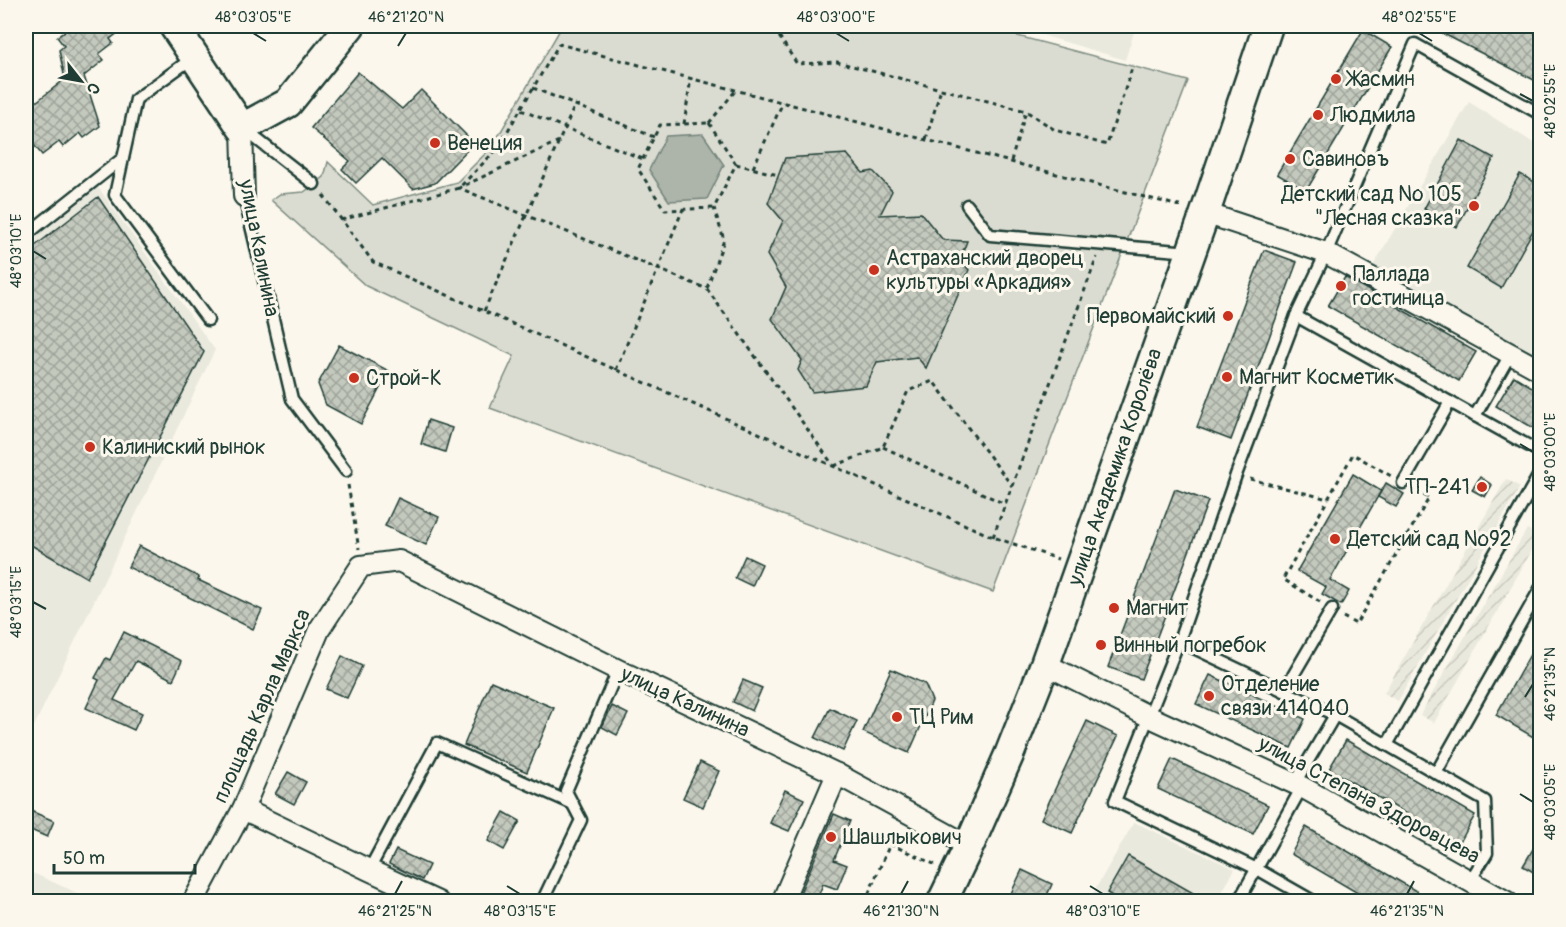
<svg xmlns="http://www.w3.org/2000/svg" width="1566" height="927" viewBox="0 0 1566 927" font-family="Pangolin,sans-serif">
	<defs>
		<pattern id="industrial-furrows" width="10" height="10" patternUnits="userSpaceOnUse" patternTransform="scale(1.5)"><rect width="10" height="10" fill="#eae9de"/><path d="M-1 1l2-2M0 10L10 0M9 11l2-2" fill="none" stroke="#c8c9bf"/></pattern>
		<pattern id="building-cross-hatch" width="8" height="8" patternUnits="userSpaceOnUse" patternTransform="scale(1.5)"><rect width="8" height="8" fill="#c4c9be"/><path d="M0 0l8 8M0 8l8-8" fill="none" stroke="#9fa49b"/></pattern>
	</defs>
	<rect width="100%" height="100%" fill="#fbf7ec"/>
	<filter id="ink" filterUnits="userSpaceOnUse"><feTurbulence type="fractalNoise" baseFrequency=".0167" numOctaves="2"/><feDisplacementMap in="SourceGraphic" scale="12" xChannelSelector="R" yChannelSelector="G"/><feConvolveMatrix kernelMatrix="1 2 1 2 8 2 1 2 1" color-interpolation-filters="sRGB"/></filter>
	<g filter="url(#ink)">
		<g fill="#eae9de">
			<path d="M1012,26H1136L1125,60Z"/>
			<path d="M1469,102L1540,147V360L1373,266Z"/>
			<path d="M95,183L215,350L26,743V243Z"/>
			<path d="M1134,822L1235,869L1217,901L1088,902Z"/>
			<path d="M26,870L95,901H26Z"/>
		</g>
		<g fill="url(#industrial-furrows)">
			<path d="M1506,479L1520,487L1398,701L1384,693Z"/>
			<path d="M1527,529L1540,536L1434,723L1420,715Z"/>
		</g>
		<path fill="#dbdcd1" stroke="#7d8c82" stroke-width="1.5" d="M562,26H980L1188,81L993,592L490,408L514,356L366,286L271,200L280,194L304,192L324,177L328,162L373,205L457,182L492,147Z"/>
		<path fill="#adb4aa" stroke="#74847b" stroke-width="1.5" d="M703,134L724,165L707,199L669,201L649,170L666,136Z"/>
		<g fill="url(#building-cross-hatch)" stroke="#1f3d34" stroke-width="1.5">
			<path d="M72,26H127L110,39L113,43L99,54L104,60L84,76L100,126L84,138L80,133L63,147L59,142L42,155L34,145L26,151V110L65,79L59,50L64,46L57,37Z"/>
			<path d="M1428,26H1528L1540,32V83Z"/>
			<path d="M1363,30L1392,47L1306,191L1277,174Z"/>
			<path d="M358,72L402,109L421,90L474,143L435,183L413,189L382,158L356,183L342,169L350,161L311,128Z"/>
			<path d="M1461,140L1494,158L1457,227L1424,209Z"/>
			<path d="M847,154L863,173L873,171L892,191L880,215L921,213L943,240L967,241L960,260L969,270L926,368L917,357L877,362L866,386L812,392L798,370L802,360L772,319L786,287L767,255L783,221L768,203L785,158Z"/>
			<path d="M1520,174L1540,185V218L1501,288L1467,268Z"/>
			<path d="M98,197L204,352L87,578L26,542V253Z"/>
			<path d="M1264,250L1297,262L1231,440L1197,427Z"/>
			<path d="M1345,277L1476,352L1459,381L1328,306Z"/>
			<path d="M339,345L389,371L361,424L326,405L318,384Z"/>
			<path d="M1514,376L1540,392V432L1496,406Z"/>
			<path d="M428,420L452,428L445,452L421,444Z"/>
			<path d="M1353,474L1381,491L1330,580L1349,591L1341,605L1322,594L1326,587L1297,571Z"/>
			<path d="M1480,477L1492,485L1485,497L1472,490Z"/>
			<path d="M1386,483L1404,494L1396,507L1378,497Z"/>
			<path d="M1175,489L1208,501L1141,679L1108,667Z"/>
			<path d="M398,498L439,517L426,545L385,526Z"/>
			<path d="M139,546L199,577L198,580L262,610L253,629L128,567Z"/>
			<path d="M745,556L762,564L752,586L735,578Z"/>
			<path d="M124,632L182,661L173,680L136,661L114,700L142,713L134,730L86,708L99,680L95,678L106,658L110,660Z"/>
			<path d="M1540,637V741L1496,715Z"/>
			<path d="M342,656L362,666L347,698L326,689Z"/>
			<path d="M891,669L925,684L932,701L909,753L863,732Z"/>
			<path d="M1210,675L1305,719L1291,748L1196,704Z"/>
			<path d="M743,680L762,688L752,711L733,702Z"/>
			<path d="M491,681L554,708L527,772L464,745Z"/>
			<path d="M612,706L628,714L617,735L602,727Z"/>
			<path d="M830,708L857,721L843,751L815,738Z"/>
			<path d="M1087,721L1118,736L1072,833L1041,819Z"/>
			<path d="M1346,740L1475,815L1459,844L1329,769Z"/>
			<path d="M1172,759L1268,805L1253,834L1158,789Z"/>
			<path d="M700,762L719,771L703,807L683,798Z"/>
			<path d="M288,772L306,782L294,804L275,794Z"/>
			<path d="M785,790L804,799L789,831L770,823Z"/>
			<path d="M26,809L54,821L47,837L26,828Z"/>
			<path d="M504,812L520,821L504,850L488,841Z"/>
			<path d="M834,814L850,821L834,860L847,865L837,889L823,884L816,902H796Z"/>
			<path d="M1306,827L1435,902H1373L1291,854Z"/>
			<path d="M1540,837V876L1523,866Z"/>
			<path d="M396,850L429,865L422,880L389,864Z"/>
			<path d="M1128,856L1209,902H1122L1107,893Z"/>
			<path d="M1022,870L1052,884L1044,902H1007Z"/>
		</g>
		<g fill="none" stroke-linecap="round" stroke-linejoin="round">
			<g stroke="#1f3d34" stroke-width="15">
				<g id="lane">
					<path d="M194,57L136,99L115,195L208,320"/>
					<path d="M245,130L314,184"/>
					<path d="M244,196L292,399L346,471"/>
					<path d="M967,205L990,235L1190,252"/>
					<path d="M26,235L123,158"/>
					<path d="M1296,316L1475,416L1511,353"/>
					<path d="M1475,416L1540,452"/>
					<path d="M1403,483L1450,402"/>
					<path d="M1179,641L1335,715L1485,801L1487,853L1470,881"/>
					<path d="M1284,691L1332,609"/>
					<path d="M1387,745L1540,473"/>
					<path d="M1436,773L1540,589"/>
					<path d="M1295,783L1335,715"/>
					<path d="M369,870L437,743L573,804"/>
					<path d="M542,902L581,820L566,791L618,670"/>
					<path d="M1238,902L1302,787"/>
					<path d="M1315,902L1257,869L1115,801L1179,641L1236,475L1296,316L1326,253L1415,44L1540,114"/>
				</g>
			</g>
			<g stroke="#1f3d34" stroke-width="24">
				<g id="street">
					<path d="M242,128L244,196"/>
					<path d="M1205,213L1326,253L1540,370"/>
					<path d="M1045,664L1150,717L1302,787L1507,902"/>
					<path d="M243,809L369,870L438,902"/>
					<path d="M193,902L243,809L319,630L361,566L399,561L618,670L837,774L969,846"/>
					<path d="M782,902L837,774"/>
				</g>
			</g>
			<g stroke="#1f3d34" stroke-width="33">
				<g id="secondary">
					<path d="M174,26L242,128L288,103L350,26"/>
					<path d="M942,902L969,846L1009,755L1045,664L1205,213L1268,26"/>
				</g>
			</g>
			<g stroke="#1f3d34" stroke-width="3" stroke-dasharray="4.5 4.5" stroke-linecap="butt">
				<path d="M756,26L775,30L797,64L837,62L1026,111L1055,130L1107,145L1133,65"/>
				<path d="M533,88L654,137"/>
				<path d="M521,110L643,159"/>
				<path d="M709,123L736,164L714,208L665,210L638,169L660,125Z"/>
				<path d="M709,123L736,90"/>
				<path d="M684,124L691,78"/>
				<path d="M926,139L941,89"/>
				<path d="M559,141L459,188L707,289L833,465"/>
				<path d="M1011,161L1026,111"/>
				<path d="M736,164L778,175"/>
				<path d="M753,168L783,102"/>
				<path d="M323,195L373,262L993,537L1058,559"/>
				<path d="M341,220L459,188L497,149L559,44L1183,207"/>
				<path d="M707,288L724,240L714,208"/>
				<path d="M484,311L575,105"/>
				<path d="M616,370L683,209"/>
				<path d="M883,447L1005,504"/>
				<path d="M834,466L883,447L908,391L933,381L1012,486"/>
				<path d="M1250,479L1328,499L1353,454L1391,476"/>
				<path d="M348,485L359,549"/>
				<path d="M993,537L1097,257"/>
				<path d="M1320,602L1283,579L1328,499"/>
				<path d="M1343,617L1356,624L1429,498L1415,490"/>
				<path d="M865,902L890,844L936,865"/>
			</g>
			<use href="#lane" stroke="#fbf7ec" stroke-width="10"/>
			<use href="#street" stroke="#fbf7ec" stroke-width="20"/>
			<use href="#secondary" stroke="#fbf7ec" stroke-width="28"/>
		</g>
	</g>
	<path fill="none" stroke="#1f3d34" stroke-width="2" d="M253,33L266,41M836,33L849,41M1419,33L1432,41M398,46L406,33M1520,94L1533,101M33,251L46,259M1520,444L1533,452M33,602L46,609M1525,697L1533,684M1520,794L1533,802M507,886L520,894M1090,886L1103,894M395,894L402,881M901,894L908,881M1407,894L1414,881"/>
	<g fill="#c8321e" stroke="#fbf7ec" stroke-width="2">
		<circle cx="1336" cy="79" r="6"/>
		<circle cx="1318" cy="115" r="6"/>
		<circle cx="435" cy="143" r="6"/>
		<circle cx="1290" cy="159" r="6"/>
		<circle cx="1474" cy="206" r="6"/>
		<circle cx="874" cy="270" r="6"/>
		<circle cx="1341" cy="286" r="6"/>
		<circle cx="1228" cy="316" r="6"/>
		<circle cx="1227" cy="377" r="6"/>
		<circle cx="354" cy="378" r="6"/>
		<circle cx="90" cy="447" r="6"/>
		<circle cx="1482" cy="487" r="6"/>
		<circle cx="1335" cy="539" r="6"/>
		<circle cx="1114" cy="608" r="6"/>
		<circle cx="1101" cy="645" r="6"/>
		<circle cx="1209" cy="696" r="6"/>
		<circle cx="897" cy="717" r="6"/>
		<circle cx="831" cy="837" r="6"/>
	</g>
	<g text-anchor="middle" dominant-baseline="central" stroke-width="6" stroke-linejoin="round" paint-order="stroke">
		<g font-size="21" fill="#1f3d34" stroke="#fbf7ec" text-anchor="start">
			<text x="1348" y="79">Жасмин</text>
			<text x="1330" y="115">Людмила</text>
			<text x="447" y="143">Венеция</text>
			<text x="1302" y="159">Савиновъ</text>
			<text x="1462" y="194" text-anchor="end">Детский сад № 105<tspan x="1462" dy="24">"Лесная сказка"</tspan></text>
			<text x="886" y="258">Астраханский дворец<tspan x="886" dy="24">культуры «Аркадия»</tspan></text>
			<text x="1353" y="274">Паллада<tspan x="1353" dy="24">гостиница</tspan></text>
			<text x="1216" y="316" text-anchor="end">Первомайский</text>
			<text x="1239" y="377">Магнит Косметик</text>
			<text x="366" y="378">Строй-К</text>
			<text x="102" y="447">Калиниский рынок</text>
			<text x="1470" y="487" text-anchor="end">ТП-241</text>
			<text x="1347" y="539">Детский сад №92</text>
			<text x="1126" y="608">Магнит</text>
			<text x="1113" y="645">Винный погребок</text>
			<text x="1221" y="684">Отделение<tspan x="1221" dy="24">связи 414040</tspan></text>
			<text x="909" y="717">ТЦ Рим</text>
			<text x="843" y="837">Шашлыкович</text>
		</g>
		<g font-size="21" fill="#1f3d34" stroke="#fbf7ec">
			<text transform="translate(259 248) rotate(79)">улица Калинина</text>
			<text transform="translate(1115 467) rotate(-71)">улица Академика Королёва</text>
			<text transform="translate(685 702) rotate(25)">улица Калинина</text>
			<text transform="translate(262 706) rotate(-66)">площадь Карла Маркса</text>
			<text transform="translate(1369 800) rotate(28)">улица Степана Здоровцева</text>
		</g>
	</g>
	<rect width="1566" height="927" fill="none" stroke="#fbf7ec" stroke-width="66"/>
	<g transform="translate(81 81) rotate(121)" stroke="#fbf7ec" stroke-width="4.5" paint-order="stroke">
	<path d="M0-4.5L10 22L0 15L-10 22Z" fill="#1f3d34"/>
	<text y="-9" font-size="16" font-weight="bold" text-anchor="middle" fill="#1f3d34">С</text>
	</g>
	<path d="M54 864v9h141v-9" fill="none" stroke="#1f3d34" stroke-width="3"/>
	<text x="63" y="864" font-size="18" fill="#1f3d34" stroke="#fbf7ec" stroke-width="4.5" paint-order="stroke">50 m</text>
	<rect x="33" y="33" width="1500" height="861" fill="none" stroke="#1f3d34" stroke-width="2"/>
	<g font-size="15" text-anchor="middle" fill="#1f3d34">
		<text x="253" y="22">48°03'05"E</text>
		<text x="406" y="22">46°21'20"N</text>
		<text x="836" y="22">48°03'00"E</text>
		<text x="1419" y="22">48°02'55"E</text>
		<text transform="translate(1550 101) rotate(-90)" y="5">48°02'55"E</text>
		<text transform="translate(16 251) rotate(-90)" y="5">48°03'10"E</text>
		<text transform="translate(1550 452) rotate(-90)" y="5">48°03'00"E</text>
		<text transform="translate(16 602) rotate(-90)" y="5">48°03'15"E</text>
		<text transform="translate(1550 684) rotate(-90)" y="5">46°21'35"N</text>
		<text transform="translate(1550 802) rotate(-90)" y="5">48°03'05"E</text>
		<text x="395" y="916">46°21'25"N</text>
		<text x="520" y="916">48°03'15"E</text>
		<text x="901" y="916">46°21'30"N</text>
		<text x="1103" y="916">48°03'10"E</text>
		<text x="1407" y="916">46°21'35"N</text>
	</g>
</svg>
